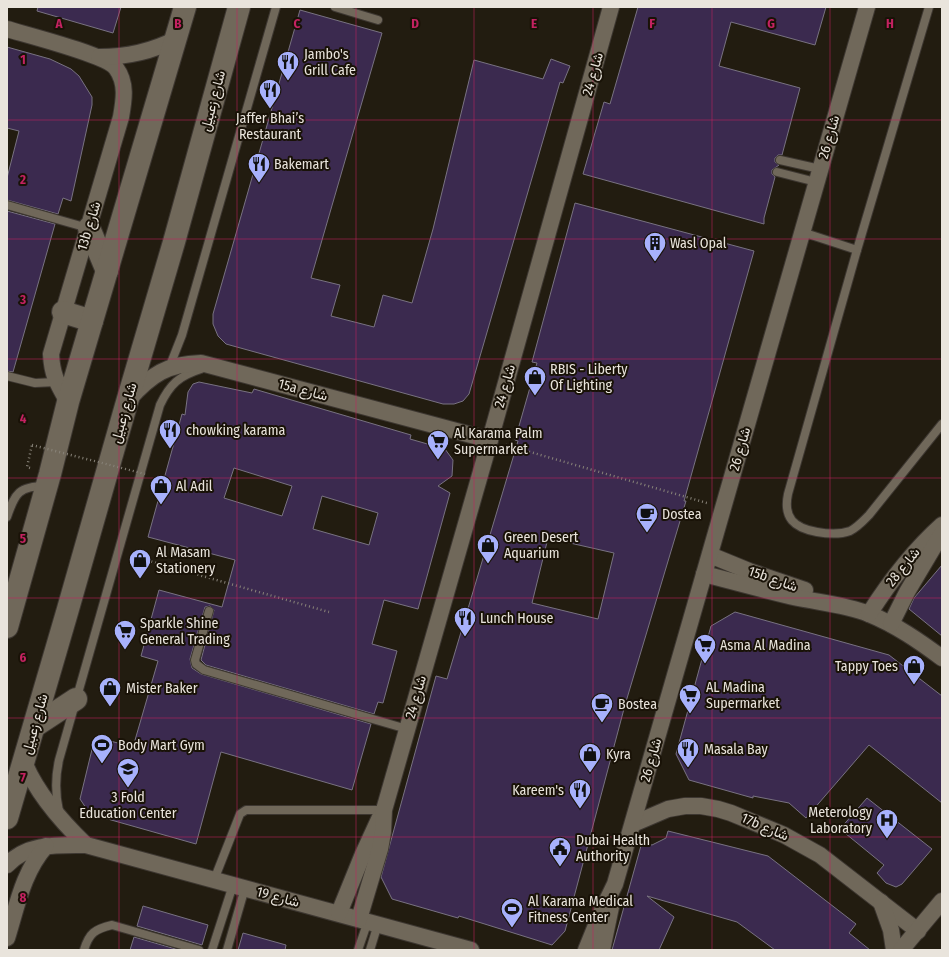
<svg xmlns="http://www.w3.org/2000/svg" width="949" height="957" viewBox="0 0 949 957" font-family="'Fira Sans Condensed',Vazirmatn,sans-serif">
	<rect width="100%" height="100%" fill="#221c10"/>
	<g fill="#3b2a4f" stroke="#787281" fill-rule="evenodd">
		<path d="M38,7H121L113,33L37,11Z"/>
		<path d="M638,7H826L815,45L731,22L719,66L800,88L782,155H778L775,158V162L779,165L772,170V174L775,177L764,218V224L583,174L604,102L610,104Z"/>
		<path d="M300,10L382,33L311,278L340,285L331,316L374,327L383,295L412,303L433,229L474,60L543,79L551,59L570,66L563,83L560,82L469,394L463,401L454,404H443L226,344L218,336L213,324V314Z"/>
		<path d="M7,47L50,59L71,69L79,76L92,97V105L71,201L63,198L58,214L7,200V178L19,131L7,128Z"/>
		<path d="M575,203L754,251L684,501H686L625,705L565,931L552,945L459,916L458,918L392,899L381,877L436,676L447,679L518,441L515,440L537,363L532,362ZM548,538L614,553L598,619L532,603Z"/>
		<path d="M7,211L55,224L13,372L7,371Z"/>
		<path d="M199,382L252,393L254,389L411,435L410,439L445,449L453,460L452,476L438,486L450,493L418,609L384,600L372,644L397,651L383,703L378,702L374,714L206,665L201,660L214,610L210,606L205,607L190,659L192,668L201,674L371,724L352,790L221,752L196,844L90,814L80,799L95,737L133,747L158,661L141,656L159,590L222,607L235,560L148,537L182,414L185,415L188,392L193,384ZM234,468L292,486L282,516L224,498ZM322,496L378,513L369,545L313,529Z"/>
		<path d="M942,565V636L909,609L914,598Z"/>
		<path d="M735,612L889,655L942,696V803L869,745L806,818L789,803L753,796V798L689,780L676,754L711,626Z"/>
		<path d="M867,798L932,849L902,884L896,887L886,883L877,873L884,865L840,829Z"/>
		<path d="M668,831L768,856L856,924L849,933L870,950H775L737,922L647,896L674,917L659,950H612L642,842L652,845L666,838Z"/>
		<path d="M143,906L208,925L202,945L137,926Z"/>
		<path d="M243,933L286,945L285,950H238Z"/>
		<path d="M134,937L179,950H130Z"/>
	</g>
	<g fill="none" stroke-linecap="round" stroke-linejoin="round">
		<g stroke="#3d3731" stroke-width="10">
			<g id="service">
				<path d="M335,7L378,20"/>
				<path d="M929,7L857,250L788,494C783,518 794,528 817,532C828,534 839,535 850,531C858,527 863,521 869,515L942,424"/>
				<path d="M780,160L820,169"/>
				<path d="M777,172L816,182"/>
				<path d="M7,205L88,228"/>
				<path d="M802,232L857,250"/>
				<path d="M169,368L182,335L276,7"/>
				<path d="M7,376L35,383L56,382"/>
				<path d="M7,517C15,493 19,486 46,486"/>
				<path d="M209,611L195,660L196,664L204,670L407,729"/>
				<path d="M59,811C55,793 55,778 59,760L160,405C170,384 179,376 201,369"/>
				<path d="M214,880L240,814L246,810H384"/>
				<path d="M84,950C89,933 95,929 112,925L199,950"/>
				<path d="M212,950L233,885"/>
				<path d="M227,950L245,888"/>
				<path d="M358,950L368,921"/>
				<path d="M370,950L378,924"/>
			</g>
		</g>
		<g stroke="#3d3731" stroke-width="18">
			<g id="minor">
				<path d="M7,29C27,35 106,55 116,68C127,83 124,100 121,117L51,354C52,375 57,383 68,402"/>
				<path d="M99,57C127,57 151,52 176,39"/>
				<path d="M129,399C152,374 167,364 201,363L490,440"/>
				<path d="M710,555L749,571L805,590"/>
				<path d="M704,574C735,582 767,591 798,598C823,603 846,605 869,614C896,625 919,641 942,658"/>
				<path d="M869,614C890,581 913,551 942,525"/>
				<path d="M891,624L907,592L942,533"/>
				<path d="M24,762C37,794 61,821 86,845"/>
				<path d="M633,824L668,809L685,806H701L718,809L731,813L784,835L820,855L918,931"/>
				<path d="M7,865C27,843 58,845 86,845L471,950"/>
				<path d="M881,902L891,930L894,950"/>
				<path d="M339,913L363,854L380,817"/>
				<path d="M359,919L380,849L383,832L384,810L490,440L611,7"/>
				<path d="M7,938C17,906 23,872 46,846"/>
				<path d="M586,950L601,913L615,884L867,7"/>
				<path d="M602,950L612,902"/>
				<path d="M901,950L942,901"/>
			</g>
		</g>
		<g stroke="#3d3731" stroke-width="24">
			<g id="secondary">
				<path d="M89,228L107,271"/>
				<path d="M63,312L92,321"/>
				<path d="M7,627L50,474L68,402L185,7"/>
				<path d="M35,726L76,699"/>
				<path d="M7,818L68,609L127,402L174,242L239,7"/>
			</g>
		</g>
		<g stroke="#888379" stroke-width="2.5" stroke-dasharray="1 3" stroke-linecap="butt">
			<path d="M506,445L707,503"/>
			<path d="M30,468L27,467L32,445"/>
			<path d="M132,556L329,612"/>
		</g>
		<use href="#service" stroke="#70685a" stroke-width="8"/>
		<use href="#minor" stroke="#70685a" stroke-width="16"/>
		<use href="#secondary" stroke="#70685a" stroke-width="22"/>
		<path stroke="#888379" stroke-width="2.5" stroke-dasharray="1 3" stroke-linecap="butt" d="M32,445L145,474"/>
	</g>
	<path fill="none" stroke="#c42261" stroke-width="1" stroke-opacity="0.55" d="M119,7V950M237,7V950M356,7V950M474,7V950M593,7V950M712,7V950M830,7V950M7,120H942M7,239H942M7,359H942M7,478H942M7,598H942M7,718H942M7,837H942"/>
	<defs>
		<g id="restaurant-pin" transform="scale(1.15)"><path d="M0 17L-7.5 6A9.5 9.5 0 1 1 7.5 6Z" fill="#a7b1fc" stroke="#191207"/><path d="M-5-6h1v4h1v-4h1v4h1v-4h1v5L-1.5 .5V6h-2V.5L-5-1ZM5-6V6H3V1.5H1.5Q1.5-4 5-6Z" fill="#111"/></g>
		<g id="building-pin" transform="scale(1.15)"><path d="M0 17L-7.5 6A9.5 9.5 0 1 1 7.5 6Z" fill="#a7b1fc" stroke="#191207"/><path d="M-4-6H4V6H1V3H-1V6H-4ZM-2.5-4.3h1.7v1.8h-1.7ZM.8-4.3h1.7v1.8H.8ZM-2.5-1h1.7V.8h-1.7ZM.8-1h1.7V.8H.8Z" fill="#111"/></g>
		<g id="shop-pin" transform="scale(1.15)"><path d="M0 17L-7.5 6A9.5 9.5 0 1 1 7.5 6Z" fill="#a7b1fc" stroke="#191207"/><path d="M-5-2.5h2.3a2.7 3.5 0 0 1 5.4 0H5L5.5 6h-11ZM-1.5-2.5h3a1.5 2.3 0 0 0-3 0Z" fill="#111"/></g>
		<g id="supermarket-pin" transform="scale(1.15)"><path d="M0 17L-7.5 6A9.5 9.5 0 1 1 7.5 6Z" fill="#a7b1fc" stroke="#191207"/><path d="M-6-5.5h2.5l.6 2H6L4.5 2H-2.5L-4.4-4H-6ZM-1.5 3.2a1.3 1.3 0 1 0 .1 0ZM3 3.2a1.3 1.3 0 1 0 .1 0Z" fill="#111"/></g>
		<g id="cafe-pin" transform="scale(1.15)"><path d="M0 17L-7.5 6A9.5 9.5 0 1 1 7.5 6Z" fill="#a7b1fc" stroke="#191207"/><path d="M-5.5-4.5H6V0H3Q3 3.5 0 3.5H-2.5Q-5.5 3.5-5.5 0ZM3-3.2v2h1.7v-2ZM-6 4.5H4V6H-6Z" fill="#111"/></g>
		<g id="stadium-pin" transform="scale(1.15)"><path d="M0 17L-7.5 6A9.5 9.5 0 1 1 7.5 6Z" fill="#a7b1fc" stroke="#191207"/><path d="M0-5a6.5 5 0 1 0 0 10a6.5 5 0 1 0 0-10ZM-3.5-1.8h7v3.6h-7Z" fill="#111"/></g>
		<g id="school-pin" transform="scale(1.15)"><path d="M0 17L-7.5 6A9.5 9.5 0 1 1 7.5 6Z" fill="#a7b1fc" stroke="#191207"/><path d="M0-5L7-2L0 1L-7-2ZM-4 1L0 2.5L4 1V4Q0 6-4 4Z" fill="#111"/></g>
		<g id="hospital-pin" transform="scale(1.15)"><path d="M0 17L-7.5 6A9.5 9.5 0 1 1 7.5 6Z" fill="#a7b1fc" stroke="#191207"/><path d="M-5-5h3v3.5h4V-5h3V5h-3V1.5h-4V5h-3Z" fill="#111"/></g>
		<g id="civic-pin" transform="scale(1.15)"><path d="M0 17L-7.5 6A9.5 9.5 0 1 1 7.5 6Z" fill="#a7b1fc" stroke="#191207"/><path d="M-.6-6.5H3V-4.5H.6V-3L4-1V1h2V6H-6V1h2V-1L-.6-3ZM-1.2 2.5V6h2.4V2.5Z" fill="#111"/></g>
	</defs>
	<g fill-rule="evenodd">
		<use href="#restaurant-pin" x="288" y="62"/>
		<use href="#restaurant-pin" x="270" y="90"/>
		<use href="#restaurant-pin" x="259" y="164"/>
		<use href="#building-pin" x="655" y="243"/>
		<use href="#shop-pin" x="535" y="377"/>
		<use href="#restaurant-pin" x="170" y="430"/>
		<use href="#supermarket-pin" x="438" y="441"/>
		<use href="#shop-pin" x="161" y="486"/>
		<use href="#cafe-pin" x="647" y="514"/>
		<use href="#shop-pin" x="488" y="545"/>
		<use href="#shop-pin" x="140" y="560"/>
		<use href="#restaurant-pin" x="465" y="618"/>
		<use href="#supermarket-pin" x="125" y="631"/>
		<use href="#supermarket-pin" x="705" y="645"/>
		<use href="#shop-pin" x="914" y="666"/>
		<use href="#shop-pin" x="110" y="688"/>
		<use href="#supermarket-pin" x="690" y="695"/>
		<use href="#cafe-pin" x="602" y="704"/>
		<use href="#stadium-pin" x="102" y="745"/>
		<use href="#restaurant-pin" x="688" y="749"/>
		<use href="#shop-pin" x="590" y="754"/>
		<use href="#school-pin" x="128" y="769"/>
		<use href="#restaurant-pin" x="580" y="790"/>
		<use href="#hospital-pin" x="887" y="820"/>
		<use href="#civic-pin" x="560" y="848"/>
		<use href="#stadium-pin" x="512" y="909"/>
	</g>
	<g text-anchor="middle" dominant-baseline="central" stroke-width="4" stroke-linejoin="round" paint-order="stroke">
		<g font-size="14" fill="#e9e4dc" stroke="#191207" text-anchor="start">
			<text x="304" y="54">Jambo's<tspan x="304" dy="16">Grill Cafe</tspan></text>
			<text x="270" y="118" text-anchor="middle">Jaffer Bhai’s<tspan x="270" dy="16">Restaurant</tspan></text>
			<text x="274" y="164">Bakemart</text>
			<text x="670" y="243">Wasl Opal</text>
			<text x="550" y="369">RBIS - Liberty<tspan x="550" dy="16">Of Lighting</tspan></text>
			<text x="186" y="430">chowking karama</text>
			<text x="454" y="433">Al Karama Palm<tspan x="454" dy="16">Supermarket</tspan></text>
			<text x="176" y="486">Al Adil</text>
			<text x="662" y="514">Dostea</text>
			<text x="504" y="537">Green Desert<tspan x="504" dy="16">Aquarium</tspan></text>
			<text x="156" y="552">Al Masam<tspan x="156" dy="16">Stationery</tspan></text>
			<text x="480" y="618">Lunch House</text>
			<text x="140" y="623">Sparkle Shine<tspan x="140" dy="16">General Trading</tspan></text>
			<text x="720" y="645">Asma Al Madina</text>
			<text x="898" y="666" text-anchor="end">Tappy Toes</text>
			<text x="706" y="687">AL Madina<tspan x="706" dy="16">Supermarket</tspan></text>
			<text x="126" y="688">Mister Baker</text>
			<text x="618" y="704">Bostea</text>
			<text x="118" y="745">Body Mart Gym</text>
			<text x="704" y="749">Masala Bay</text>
			<text x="606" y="754">Kyra</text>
			<text x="564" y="790" text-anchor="end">Kareem's</text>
			<text x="128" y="797" text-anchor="middle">3 Fold<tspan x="128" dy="16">Education Center</tspan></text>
			<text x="872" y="812" text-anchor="end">Meterology<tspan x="872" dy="16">Laboratory</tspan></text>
			<text x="576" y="840">Dubai Health<tspan x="576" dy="16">Authority</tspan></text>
			<text x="528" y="901">Al Karama Medical<tspan x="528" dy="16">Fitness Center</tspan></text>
		</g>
		<g font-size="14" fill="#e9e4dc" stroke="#191207">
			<text transform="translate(593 74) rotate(-74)">شارع 24</text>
			<text transform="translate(213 101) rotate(-75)">شارع زعبيل</text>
			<text transform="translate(829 137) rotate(-74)">شارع 26</text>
			<text transform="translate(89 226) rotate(-73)">13b شارع</text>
			<text transform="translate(505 386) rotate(-74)">شارع 24</text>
			<text transform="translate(303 390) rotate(15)">15a شارع</text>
			<text transform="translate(124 413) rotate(-74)">شارع زعبيل</text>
			<text transform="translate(740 449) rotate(-74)">شارع 26</text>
			<text transform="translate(903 567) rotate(-51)">شارع 28</text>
			<text transform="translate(773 579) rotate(19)">15b شارع</text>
			<text transform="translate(416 697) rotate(-74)">شارع 24</text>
			<text transform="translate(35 724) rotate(-74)">شارع زعبيل</text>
			<text transform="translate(651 760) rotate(-74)">شارع 26</text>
			<text transform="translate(765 827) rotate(23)">17b شارع</text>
			<text transform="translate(278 897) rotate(15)">شارع 19</text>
		</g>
	</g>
	<g font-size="13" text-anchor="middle" font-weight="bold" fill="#c42261" stroke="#191207" stroke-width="4" stroke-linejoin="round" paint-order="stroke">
		<text x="59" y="28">A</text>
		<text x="178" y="28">B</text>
		<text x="297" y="28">C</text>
		<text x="415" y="28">D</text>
		<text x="534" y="28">E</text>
		<text x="652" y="28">F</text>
		<text x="771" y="28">G</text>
		<text x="890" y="28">H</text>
		<text x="23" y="64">1</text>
		<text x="23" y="184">2</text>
		<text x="23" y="304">3</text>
		<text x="23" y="423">4</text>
		<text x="23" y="543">5</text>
		<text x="23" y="662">6</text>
		<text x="23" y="782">7</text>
		<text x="23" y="902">8</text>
	</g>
	<rect width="949" height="957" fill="none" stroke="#e9e4dc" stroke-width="16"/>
</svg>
